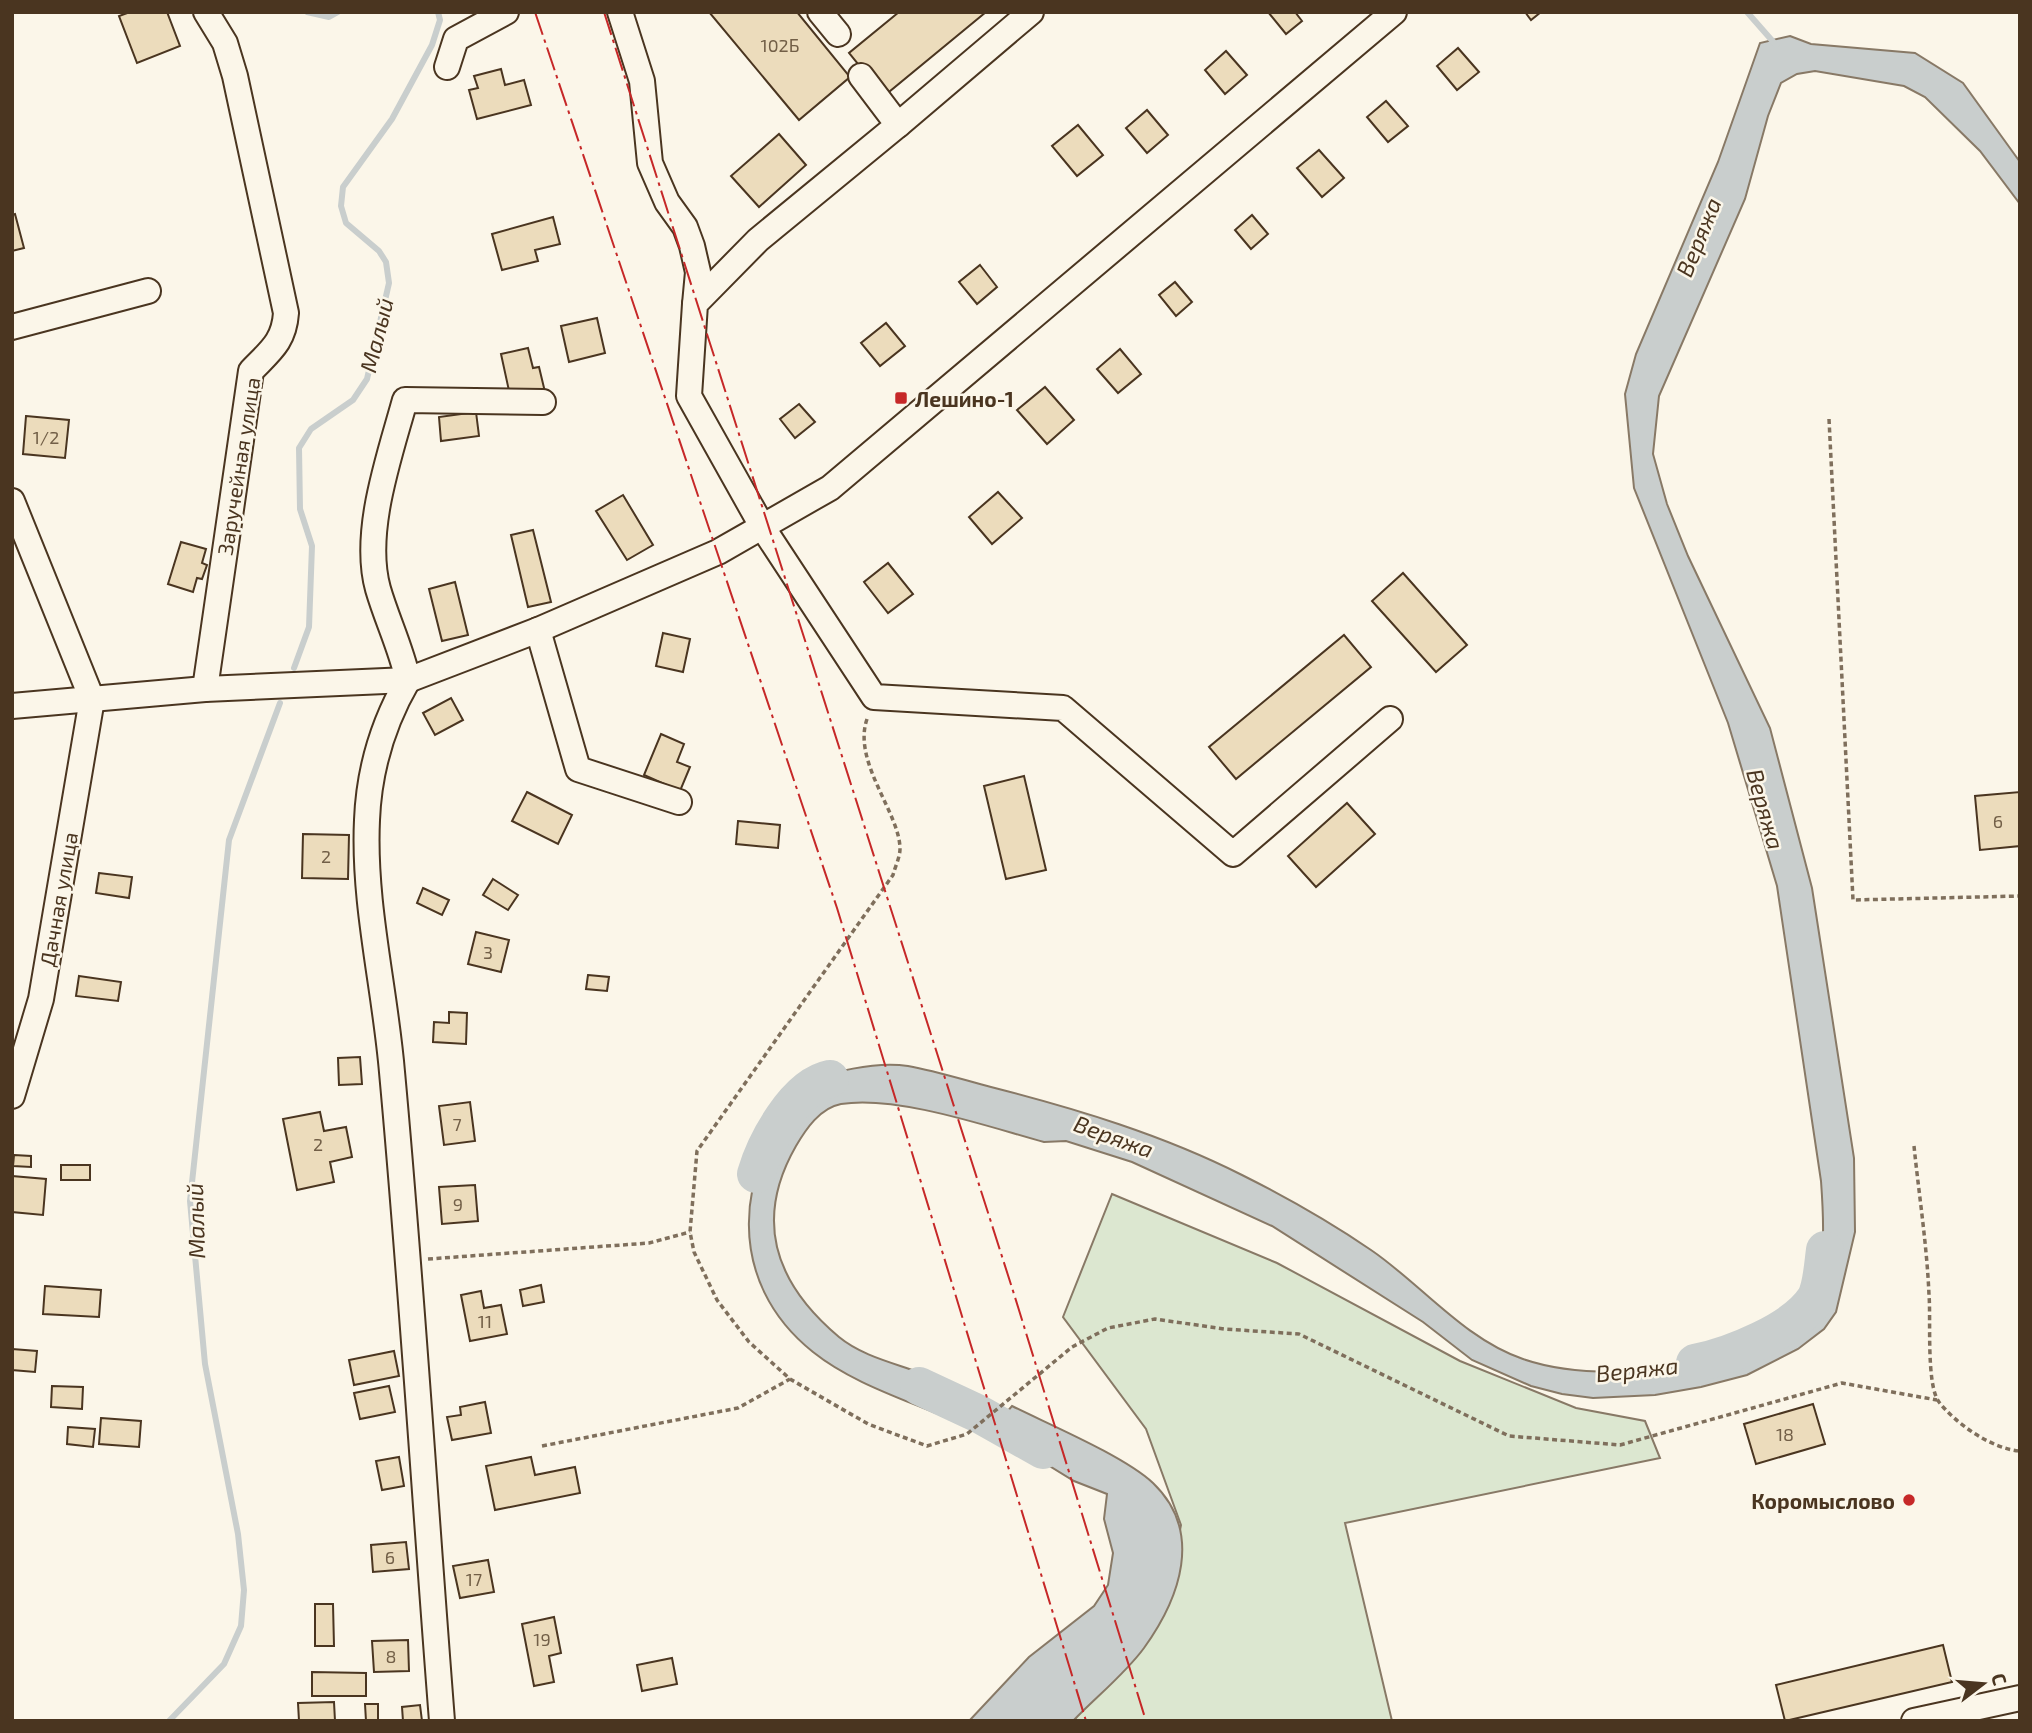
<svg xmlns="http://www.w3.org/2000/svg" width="2032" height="1733" viewBox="0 0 2032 1733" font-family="'Exo 2',sans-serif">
	<rect width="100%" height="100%" fill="#fbf6e9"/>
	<path fill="#dce7d0" stroke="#887966" stroke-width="2" d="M1112,1194L1277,1263L1460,1361L1576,1408L1645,1421L1660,1458L1345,1523L1392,1721H1073L1163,1613L1181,1525L1146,1429L1063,1317Z"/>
	<g fill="#c9cecd" stroke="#887966" stroke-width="2">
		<path d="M1790,36L1811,44L1915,53L1963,83L2020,162V204L1980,151L1925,97L1904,86L1815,71L1797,74L1781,83L1768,116L1745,199L1659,396L1653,454L1667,504L1688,556L1770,728L1812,888L1854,1158L1855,1232L1836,1312L1824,1329L1798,1349L1747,1375L1701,1387L1655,1395L1593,1398L1562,1394L1531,1386L1472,1360L1423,1322L1272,1226L1132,1162L1066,1141L1044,1142C989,1127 897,1095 841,1104C820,1108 806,1129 796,1146C753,1221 776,1284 839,1337C862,1356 894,1363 921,1373C939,1380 957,1390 974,1398L954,1421C907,1400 853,1384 813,1352C725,1282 733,1169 804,1090C823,1069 881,1062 908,1066C936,1071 964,1080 991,1087C1077,1109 1163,1135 1242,1175C1286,1197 1330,1222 1371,1250C1421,1284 1464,1339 1523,1359C1584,1380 1686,1374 1746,1347C1769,1337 1791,1320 1811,1304C1826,1264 1824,1222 1821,1181L1777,886L1728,723L1634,488L1625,394L1636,354L1718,162L1760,43Z"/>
		<path d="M1012,1406C1050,1425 1124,1456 1153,1483C1204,1532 1180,1598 1144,1648C1125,1674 1096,1697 1073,1721H969L1029,1657L1094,1606L1108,1585L1113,1553L1104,1519L1107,1494L1074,1481L991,1430Z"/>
	</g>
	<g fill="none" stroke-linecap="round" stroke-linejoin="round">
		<g stroke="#c9cecd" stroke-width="6">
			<path d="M307,12L329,17L338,12"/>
			<path d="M1747,12L1776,45"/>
			<path d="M294,668L309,627L312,546L300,509L299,448L311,429L353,400L367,379L389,283L386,262L379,251L346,223L341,206L343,187L392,119L432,45L440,20L438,12"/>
			<path d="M169,1721L224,1664L241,1626L244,1590L238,1534L205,1364L190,1201L229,840L280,703"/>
		</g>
		<g stroke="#c9cecd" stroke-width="38">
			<path d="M756,1174C765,1143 795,1086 830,1079"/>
			<path d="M1695,1363C1730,1356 1794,1331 1815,1299C1822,1287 1823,1264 1825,1250"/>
			<path d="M919,1386L979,1414L1043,1450"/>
		</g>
	</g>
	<g fill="#ecdcbc" stroke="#4a3520" stroke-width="2">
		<path d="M130,12H167L180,46L137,63L119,16Z"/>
		<path d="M709,12H797L850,77L799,120Z"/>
		<path d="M899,12H986L884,96L849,53Z"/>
		<path d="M1268,12H1295L1302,21L1286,34Z"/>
		<path d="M1525,12H1541L1531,20Z"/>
		<path d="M1458,48L1479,72L1457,90L1437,66Z"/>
		<path d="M1226,51L1247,75L1225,94L1205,70Z"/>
		<path d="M501,69L505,85L524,80L531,105L477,119L469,90L478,88L474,76Z"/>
		<path d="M1386,101L1408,126L1388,142L1367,117Z"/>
		<path d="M1147,110L1168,135L1147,153L1126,128Z"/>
		<path d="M1078,125L1103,155L1077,176L1052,146Z"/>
		<path d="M779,134L806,165L759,207L731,176Z"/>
		<path d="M1319,150L1344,178L1322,197L1297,168Z"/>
		<path d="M15,214L24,248L12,251V215Z"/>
		<path d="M1252,215L1268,234L1251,249L1235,230Z"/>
		<path d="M553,217L560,244L535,250L538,261L502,270L492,234Z"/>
		<path d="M980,265L997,287L977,304L959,282Z"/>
		<path d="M1175,282L1192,302L1176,316L1159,295Z"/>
		<path d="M597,318L605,353L569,362L561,326Z"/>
		<path d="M886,323L905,346L880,366L861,343Z"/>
		<path d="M528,348L533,368L539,367L545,392L511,400L501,354Z"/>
		<path d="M1120,349L1141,374L1118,393L1097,369Z"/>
		<path d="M1045,387L1074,420L1047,444L1017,410Z"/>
		<path d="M799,404L815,422L795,438L780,419Z"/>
		<path d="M476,412L479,436L441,441L439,417Z"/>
		<path d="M26,416L69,420L65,458L23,454Z"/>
		<path d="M998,492L1022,518L992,544L969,517Z"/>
		<path d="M623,495L653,545L627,560L596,511Z"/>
		<path d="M533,530L551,602L528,607L511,535Z"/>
		<path d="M181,542L206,549L202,563L207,565L202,579L197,578L193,592L168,584Z"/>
		<path d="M888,563L913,594L888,613L864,582Z"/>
		<path d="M1403,573L1467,645L1436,672L1372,601Z"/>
		<path d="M455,582L468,635L442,641L429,589Z"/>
		<path d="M663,633L690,639L683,672L656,666Z"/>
		<path d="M1344,635L1371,667L1236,779L1209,747Z"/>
		<path d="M451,698L463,720L435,735L423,713Z"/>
		<path d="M661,734L684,744L677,762L690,767L680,791L644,775Z"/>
		<path d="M1024,776L1046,870L1006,879L984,786Z"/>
		<path d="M527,792L572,815L558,844L512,821Z"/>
		<path d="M2020,792V846L1980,850L1975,796Z"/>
		<path d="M1347,803L1375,834L1316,887L1288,856Z"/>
		<path d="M738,821L780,825L778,848L736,844Z"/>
		<path d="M303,834L349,835L348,879L302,878Z"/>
		<path d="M99,873L132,877L129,898L96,893Z"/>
		<path d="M493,879L518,895L508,910L483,895Z"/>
		<path d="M423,888L449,900L442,915L417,903Z"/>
		<path d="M476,932L509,940L501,972L468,964Z"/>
		<path d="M588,975L609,977L607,991L586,989Z"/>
		<path d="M79,976L121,982L118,1001L76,996Z"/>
		<path d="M449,1012L467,1013L466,1044L433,1042L434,1022L449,1023Z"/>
		<path d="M360,1057L362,1084L339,1085L338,1058Z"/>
		<path d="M470,1102L475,1141L444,1145L439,1106Z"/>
		<path d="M320,1112L324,1131L346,1127L352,1157L330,1162L334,1182L297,1190L283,1119Z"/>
		<path d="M14,1155L31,1156V1167L13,1166Z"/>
		<rect x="61" y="1165" width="29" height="15"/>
		<path d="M12,1176L46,1179L43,1215L12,1212Z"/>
		<path d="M475,1185L478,1221L442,1224L439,1187Z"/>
		<path d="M541,1285L544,1302L523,1306L520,1290Z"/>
		<path d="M45,1286L101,1290L99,1317L43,1314Z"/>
		<path d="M481,1291L484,1308L501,1305L507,1334L470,1341L461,1295Z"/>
		<path d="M12,1349L37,1351L35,1372L12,1370Z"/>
		<path d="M394,1351L399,1376L354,1385L349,1360Z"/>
		<path d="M52,1386L83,1387L82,1409L51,1407Z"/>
		<path d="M389,1386L395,1412L360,1419L354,1393Z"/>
		<path d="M485,1402L491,1433L452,1440L447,1417L461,1415L460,1407Z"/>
		<path d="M1813,1404L1825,1444L1756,1464L1744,1424Z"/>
		<path d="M101,1418L141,1421L139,1447L99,1444Z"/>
		<path d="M68,1427L95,1429L93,1447L67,1444Z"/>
		<path d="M399,1457L404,1486L382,1490L376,1461Z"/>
		<path d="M531,1457L535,1475L575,1467L580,1493L495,1510L486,1466Z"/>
		<path d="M406,1542L409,1569L373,1572L371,1545Z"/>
		<path d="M488,1560L494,1592L460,1598L453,1566Z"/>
		<path d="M315,1604H333L334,1646H315Z"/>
		<path d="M554,1617L561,1653L549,1656L554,1682L534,1686L522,1624Z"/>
		<path d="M408,1640L409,1671L374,1672L372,1641Z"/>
		<path d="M1943,1645L1952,1682L1785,1721L1776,1685Z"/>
		<path d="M672,1658L677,1684L642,1691L637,1665Z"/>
		<path d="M312,1672L366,1673V1696H312Z"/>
		<path d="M334,1702L335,1721H299L298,1703Z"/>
		<path d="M365,1704H378V1721H366Z"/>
		<path d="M420,1705L422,1721H403L402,1707Z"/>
	</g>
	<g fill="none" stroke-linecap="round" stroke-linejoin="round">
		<g stroke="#4a3520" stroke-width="28">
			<g id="minor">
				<path d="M620,12L642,81L650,163L667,202L685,227L692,246L698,272L695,304"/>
				<path d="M820,12L838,34"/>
				<path d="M447,67L456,39L506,12"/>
				<path d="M861,76L898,125L758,240L695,304L689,396L763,528L874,697L1063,708L1233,854L1390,719"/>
				<path d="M898,125L1031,12"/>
				<path d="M12,327L148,291"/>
				<path d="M12,501L92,699L41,999L12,1096"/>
				<path d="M538,630L578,769L679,802"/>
				<path d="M205,689L251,371C270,351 284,342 286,313L235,76L225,43L206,12"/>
				<path d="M12,706L205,689L408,680L538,630L718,552L830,488L1394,12"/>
				<path d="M442,1721C425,1505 412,1288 392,1072C385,988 363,904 367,820C369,769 383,723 408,680C401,648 387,620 378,589C362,532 390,455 405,400L543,402"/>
				<path d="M1914,1721L2020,1698"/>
			</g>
		</g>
		<g stroke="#7f6f5c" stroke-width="3.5" stroke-dasharray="5 3.5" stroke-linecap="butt">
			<path d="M1829,419L1853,900L2020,896"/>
			<path d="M867,719C852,762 900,813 900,849C900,857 895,867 893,875L697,1151L690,1232L694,1252L717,1300L749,1342L790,1379L868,1424L927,1446L967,1434L1072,1347L1108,1328L1155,1319L1224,1329L1299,1334L1509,1436L1620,1445L1842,1383L1937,1400"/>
			<path d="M1914,1146C1919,1195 1927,1246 1929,1295C1931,1318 1926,1385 1939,1402C1956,1424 1992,1449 2020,1451"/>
			<path d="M428,1259L649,1243L690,1232"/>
			<path d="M542,1446L738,1408L790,1379"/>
		</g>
		<use href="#minor" stroke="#fbf6e9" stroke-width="24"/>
		<g stroke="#c62828" stroke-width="2" stroke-dasharray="24 5 3.5 5" stroke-linecap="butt">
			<path d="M535,12L837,908L1086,1721"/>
			<path d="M604,12L1014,1294L1146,1721"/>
		</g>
	</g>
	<g fill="#c62828" stroke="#fbf6e9" stroke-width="2.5">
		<rect x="894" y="391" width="14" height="14" rx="3.5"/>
		<circle cx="1909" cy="1500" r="7"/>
	</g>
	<g text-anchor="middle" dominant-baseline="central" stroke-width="5" stroke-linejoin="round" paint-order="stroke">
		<g font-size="18" fill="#725f47">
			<text x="780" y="45">102Б</text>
			<text x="46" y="437">1/2</text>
			<text x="1998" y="821">6</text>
			<text x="326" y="856">2</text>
			<text x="488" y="952">3</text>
			<text x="457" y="1124">7</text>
			<text x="318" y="1144">2</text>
			<text x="458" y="1204">9</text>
			<text x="485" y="1321">11</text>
			<text x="1785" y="1434">18</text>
			<text x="390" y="1557">6</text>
			<text x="474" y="1579">17</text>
			<text x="542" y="1639">19</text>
			<text x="391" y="1656">8</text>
		</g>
		<g font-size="21" font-weight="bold" fill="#4a3520" stroke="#fbf6e9" text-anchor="start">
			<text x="915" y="398">Лешино-1</text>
			<text x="1895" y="1500" text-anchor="end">Коромыслово</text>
		</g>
		<g font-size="21" fill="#4a3520" stroke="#fbf6e9">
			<text transform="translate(238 466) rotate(-81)">Заручейная улица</text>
			<text transform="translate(58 899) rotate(-80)">Дачная улица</text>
		</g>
		<g font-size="23" font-style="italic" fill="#4a3520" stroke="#fbf6e9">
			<text transform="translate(1698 237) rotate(-68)">Веряжа</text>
			<text transform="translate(376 335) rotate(-76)">Малый</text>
			<text transform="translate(1766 809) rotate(74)">Веряжа</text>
			<text transform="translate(1114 1136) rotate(20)">Веряжа</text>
			<text transform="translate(195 1221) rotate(-92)">Малый</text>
			<text transform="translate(1637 1369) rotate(-6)">Веряжа</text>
		</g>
	</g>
	<rect width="2032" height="1733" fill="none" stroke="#4a3520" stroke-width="28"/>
	<g transform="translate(1983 1684) rotate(74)" stroke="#fbf6e9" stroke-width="5" paint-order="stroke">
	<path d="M0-5L12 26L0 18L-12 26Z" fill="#4a3520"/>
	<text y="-10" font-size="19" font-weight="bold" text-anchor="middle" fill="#4a3520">С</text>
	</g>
</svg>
